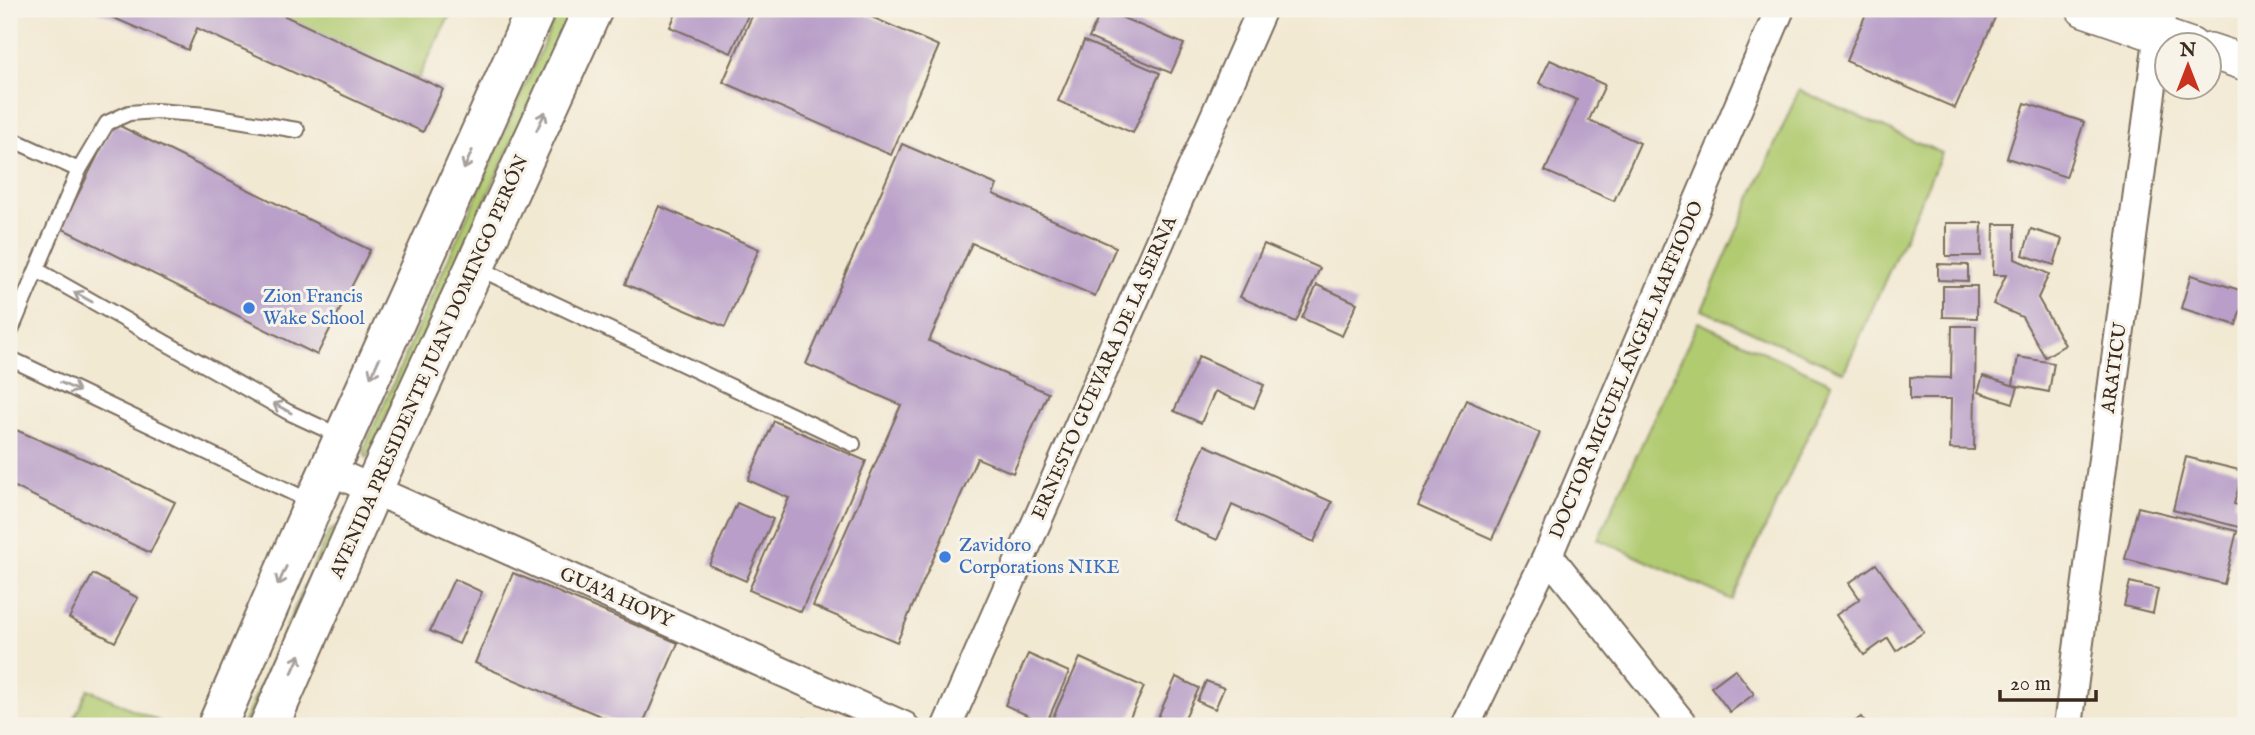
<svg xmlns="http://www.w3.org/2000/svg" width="2255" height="735" viewBox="0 0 2255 735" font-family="'IM FELL English',serif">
	<rect width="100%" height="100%" fill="#f7f3e8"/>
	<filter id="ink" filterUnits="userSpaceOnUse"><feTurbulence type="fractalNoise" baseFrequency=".0143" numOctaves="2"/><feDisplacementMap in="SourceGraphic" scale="14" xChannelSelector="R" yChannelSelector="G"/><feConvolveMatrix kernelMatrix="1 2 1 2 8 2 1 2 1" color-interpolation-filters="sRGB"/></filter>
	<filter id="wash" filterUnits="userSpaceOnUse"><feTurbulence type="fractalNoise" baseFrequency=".00686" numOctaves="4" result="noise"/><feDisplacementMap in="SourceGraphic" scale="28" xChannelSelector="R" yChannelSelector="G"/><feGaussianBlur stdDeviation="1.57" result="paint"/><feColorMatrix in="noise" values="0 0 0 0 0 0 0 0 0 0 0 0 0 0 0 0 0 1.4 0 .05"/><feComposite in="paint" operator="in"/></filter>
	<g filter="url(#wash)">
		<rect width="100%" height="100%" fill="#f2e9d3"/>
		<g fill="#b1cb71" stroke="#767a48" stroke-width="2">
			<path d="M260,9H453L416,83Z"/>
			<path d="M559,9H573L367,458L365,456L364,449Z"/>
			<path d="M1799,90L1942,153L1844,372L1702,310Z"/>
			<path d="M1698,322L1832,383L1732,600L1598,539Z"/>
			<path d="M336,527L256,726H242L329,532Z"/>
			<path d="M88,689L160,722L158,726H71Z"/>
		</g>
		<g id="blocks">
			<g fill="#b89ec8">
				<path d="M93,9H270L443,89L423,132L197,28L188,50Z"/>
				<path d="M678,9H746L750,11L731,53L670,27Z"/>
				<path d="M755,9H853L939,46L891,155L723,82Z"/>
				<path d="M1102,9L1184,44L1171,73L1089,38Z"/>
				<path d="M1868,9H1988L1997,13L1955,108L1846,61Z"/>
				<path d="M1084,41L1160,73L1133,133L1058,101Z"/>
				<path d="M1550,60L1605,85L1589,120L1640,143L1614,201L1545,171L1577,100L1539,83Z"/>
				<path d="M2025,103L2084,122L2066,177L2007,158Z"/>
				<path d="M114,123L370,250L317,355L61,228Z"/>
				<path d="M902,144L997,185L993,194L1116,247L1095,296L972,243L929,341L1048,393L1013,473L977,458L897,642L813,606L901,405L806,364Z"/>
				<path d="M659,206L759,249L725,327L625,284Z"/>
				<path d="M1946,223H1982L1981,256H1946Z"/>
				<path d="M1994,224H2015V259L2049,274L2038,298L2065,345L2045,357L2022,317L1993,304L2006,275H1993Z"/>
				<path d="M2031,229L2062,239L2054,265L2023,255Z"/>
				<path d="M1264,244L1320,268L1296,322L1240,297Z"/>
				<path d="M1938,264L1968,265V281L1938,280Z"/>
				<path d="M2191,275L2246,292L2236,325L2181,308Z"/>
				<path d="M1317,285L1357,303L1342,336L1302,318Z"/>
				<path d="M1943,286H1977V318L1943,317Z"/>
				<path d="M1952,326H1976L1974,450L1950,449L1951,399H1910V377L1951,378Z"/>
				<path d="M1199,356L1264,385L1254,408L1215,391L1201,423L1174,411Z"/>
				<path d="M2018,357L2054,363L2049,392L2013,385Z"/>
				<path d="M1983,376L2018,387L2013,403L1978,392Z"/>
				<path d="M1466,400L1540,433L1492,539L1418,506Z"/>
				<path d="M774,421L866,461L801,612L749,590L789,498L748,480Z"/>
				<path d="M9,427L91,462L175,502L150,553L9,484Z"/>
				<path d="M1205,445L1332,502L1314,542L1232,505L1217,540L1171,519Z"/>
				<path d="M2186,457L2243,471L2234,504L2246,507V529L2173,510Z"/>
				<path d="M737,503L773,519L746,581L709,565Z"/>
				<path d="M2138,507L2237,531L2224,584L2125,559Z"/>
				<path d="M1876,564L1924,632L1896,651L1888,638L1864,655L1836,615L1860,599L1849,583Z"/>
				<path d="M513,573L678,643L642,726H624L475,663Z"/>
				<path d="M93,574L138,598L115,642L69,618Z"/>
				<path d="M454,579L482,592L459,644L430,631Z"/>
				<path d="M2130,582L2158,589L2153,613L2124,606Z"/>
				<path d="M1028,654L1069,672L1046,724L1005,705Z"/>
				<path d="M1080,658L1144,687L1126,726H1074L1053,717Z"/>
				<path d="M1735,669L1754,694L1730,712L1711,687Z"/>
				<path d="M1176,677L1199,688L1181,726H1157L1160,720L1157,719Z"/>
				<path d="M1206,681L1224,688L1215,709L1197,701Z"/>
				<path d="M1861,717L1868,726H1849Z"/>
				<path d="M804,718L822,726H800Z"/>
			</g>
		</g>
	</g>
	<g filter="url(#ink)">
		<use href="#blocks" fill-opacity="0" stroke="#7b6d5d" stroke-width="2"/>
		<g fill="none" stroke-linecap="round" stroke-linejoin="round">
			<g stroke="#7b6d5d" stroke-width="18">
				<g id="service">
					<path d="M9,138L79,170"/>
					<path d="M476,267L853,444"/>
					<path d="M37,270L288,412L342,437"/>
					<path d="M9,335L79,170L107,123L129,113L156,111L207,115L297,130"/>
					<path d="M9,358L314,503"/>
				</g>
			</g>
			<g stroke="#7b6d5d" stroke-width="32">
				<g id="minor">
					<path d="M329,470L904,726"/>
					<path d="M1548,555L1684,726"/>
					<path d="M947,726L1262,9"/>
					<path d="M1465,726L1548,555L1780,9"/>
					<path d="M2068,726L2162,9"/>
				</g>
			</g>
			<g stroke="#7b6d5d" stroke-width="38">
				<g id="tertiary">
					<path d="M2084,9L2191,46"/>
					<path d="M2210,51L2246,63"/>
				</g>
			</g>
			<g stroke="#7b6d5d" stroke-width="42">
				<g id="primary">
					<path d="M217,726L314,503L536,9"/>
					<path d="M269,726L373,489L593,9"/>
				</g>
			</g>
			<use href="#service" stroke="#fff" stroke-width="14"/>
			<use href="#minor" stroke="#fff" stroke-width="28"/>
			<use href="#tertiary" stroke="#fff" stroke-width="35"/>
			<use href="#primary" stroke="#fff" stroke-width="38"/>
		</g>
		<defs><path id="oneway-shaft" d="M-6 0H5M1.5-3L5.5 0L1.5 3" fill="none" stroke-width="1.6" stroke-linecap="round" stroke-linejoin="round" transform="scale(1.75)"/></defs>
		<g stroke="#a79f9a">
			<use href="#oneway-shaft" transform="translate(541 121) rotate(-65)"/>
			<use href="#oneway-shaft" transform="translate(468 160) rotate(114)"/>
			<use href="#oneway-shaft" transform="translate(83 297) rotate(-151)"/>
			<use href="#oneway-shaft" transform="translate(375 368) rotate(114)"/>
			<use href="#oneway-shaft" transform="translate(70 387) rotate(25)"/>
			<use href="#oneway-shaft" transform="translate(282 408) rotate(-151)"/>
			<use href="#oneway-shaft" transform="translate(282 576) rotate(114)"/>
			<use href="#oneway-shaft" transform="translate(296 664) rotate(-66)"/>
		</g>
	</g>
	<g fill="#3f7fe0" stroke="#f7f3e8" stroke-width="2.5">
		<circle cx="249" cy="308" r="7"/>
		<circle cx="945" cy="557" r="7"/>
	</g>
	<g text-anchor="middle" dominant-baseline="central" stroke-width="6" stroke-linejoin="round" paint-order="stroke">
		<g font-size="19" fill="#366cbe" stroke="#f7f3e8" text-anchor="start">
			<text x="263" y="297">Zion Francis<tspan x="263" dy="22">Wake School</tspan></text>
			<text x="959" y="546">Zavidoro<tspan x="959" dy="22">Corporations NIKE</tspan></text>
		</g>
		<g font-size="19" fill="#3b2a1e" stroke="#f7f3e8">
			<text transform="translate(430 367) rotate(-66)">AVENIDA PRESIDENTE JUAN DOMINGO PERÓN</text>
			<text transform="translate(1105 368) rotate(-66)">ERNESTO GUEVARA DE LA SERNA</text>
			<text transform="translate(2115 368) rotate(-82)">ARATICU</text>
			<text transform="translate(1627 370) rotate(-67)">DOCTOR MIGUEL ÁNGEL MAFFIODO</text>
			<text transform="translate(616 598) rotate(24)">GUA'A HOVY</text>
		</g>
	</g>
	<rect width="2255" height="735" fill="none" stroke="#f7f3e8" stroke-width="35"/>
	<g transform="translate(2188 66)"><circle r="33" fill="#f7f3e8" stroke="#aca397" stroke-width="2"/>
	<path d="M0-5L12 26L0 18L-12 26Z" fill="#c8321e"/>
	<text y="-10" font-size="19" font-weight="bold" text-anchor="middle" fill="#3b2a1e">N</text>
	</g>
	<path d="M2000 690v10h96v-10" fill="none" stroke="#3b2a1e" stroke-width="3.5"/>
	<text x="2010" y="690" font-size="21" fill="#3b2a1e" stroke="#f7f3e8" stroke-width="5" paint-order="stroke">20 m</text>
</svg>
